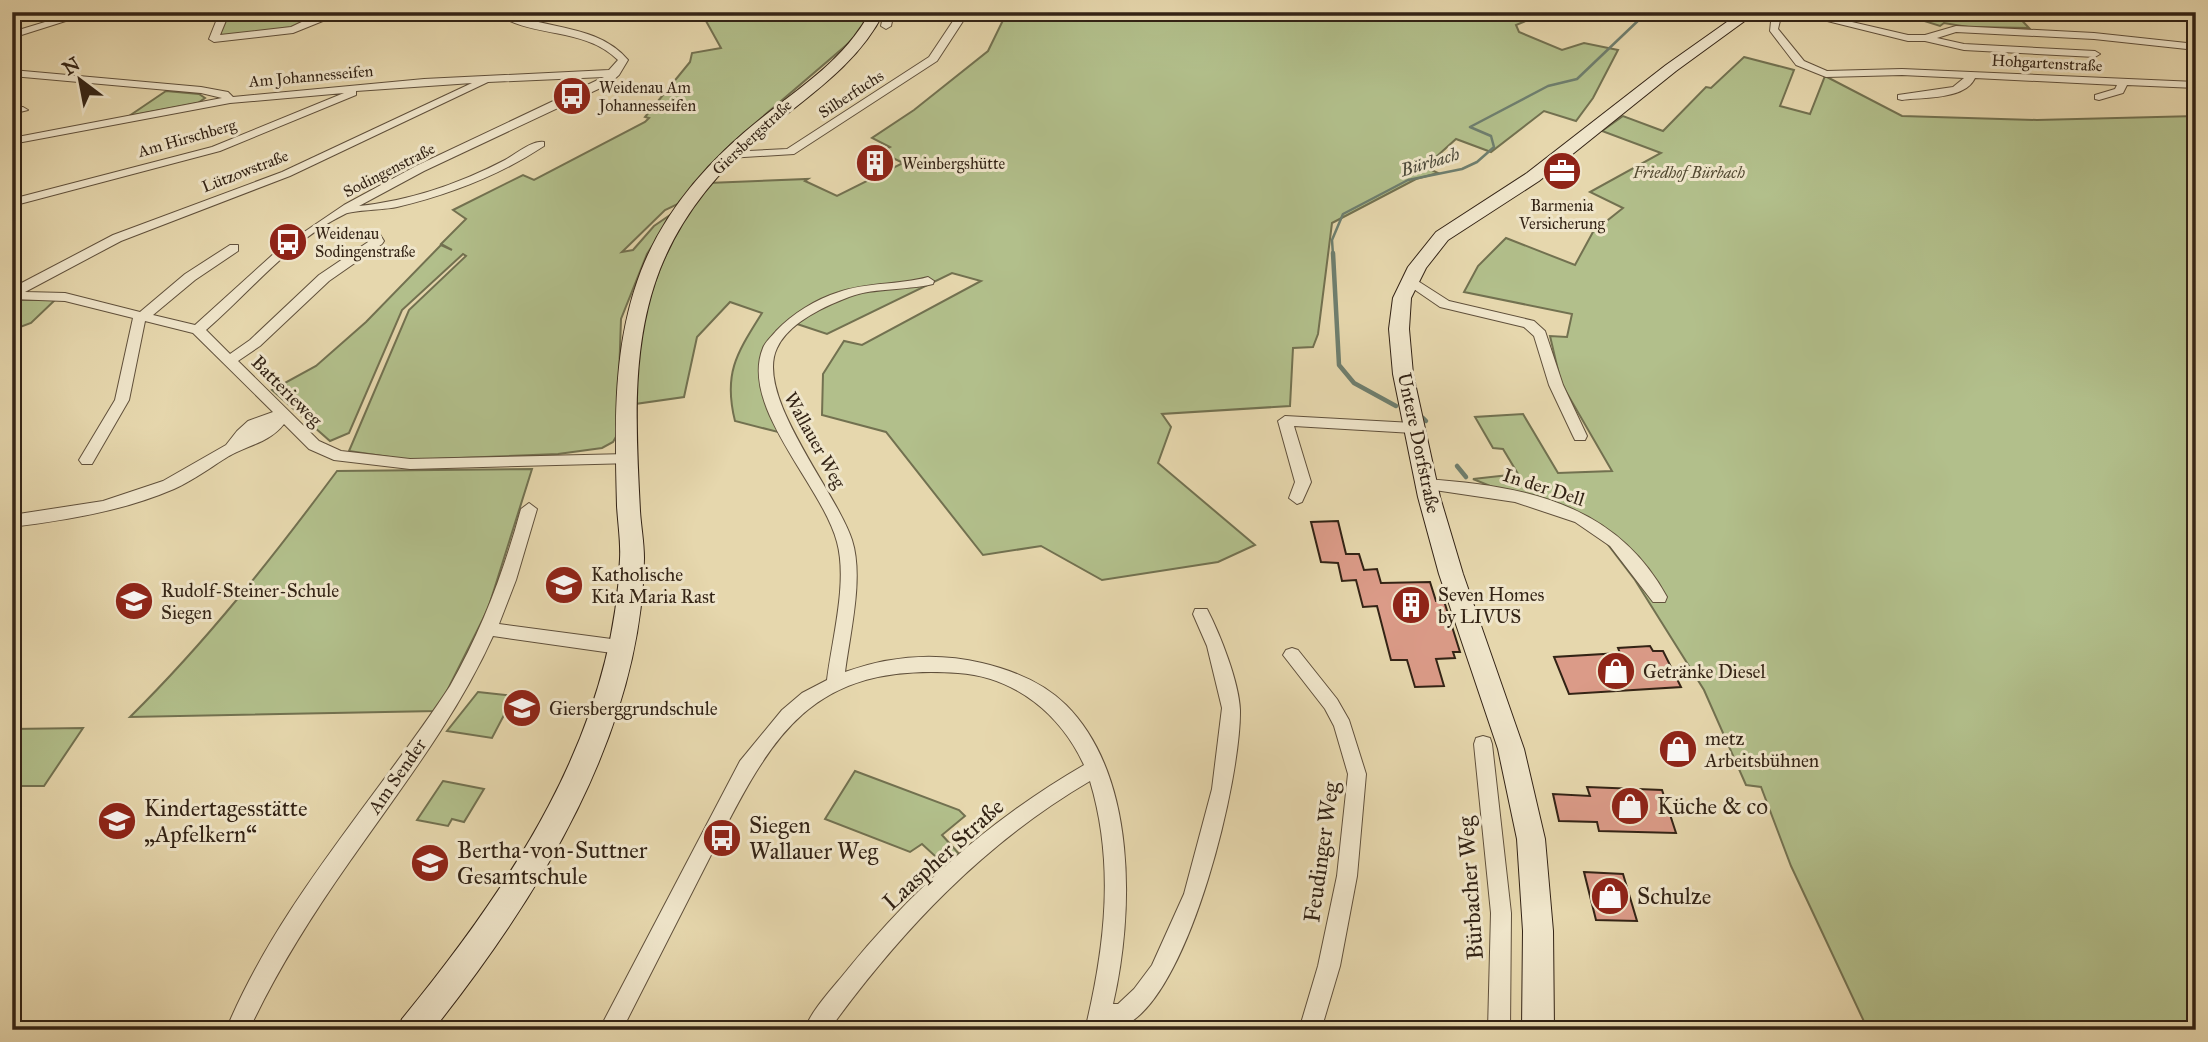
<svg xmlns="http://www.w3.org/2000/svg" width="2208" height="1042" viewBox="0 0 2208 1042" font-family="'IM FELL Great Primer',serif">
	<rect width="100%" height="100%" fill="#e6d7ad"/>
	<filter id="stains"><feTurbulence type="fractalNoise" baseFrequency=".00286" numOctaves="4"/><feColorMatrix values="0 0 0 0 .2 0 0 0 0 .09 0 0 0 0 .02 0 0 0 .5 -.17"/></filter>
	<radialGradient id="worn" r=".72"><stop offset=".6" stop-color="#630" stop-opacity="0"/><stop offset="1" stop-color="#630" stop-opacity=".3"/></radialGradient>
	<g fill="#b2bf8b" stroke="#727150" stroke-width="2">
		<path d="M273,12H312L319,16L298,27L218,37L227,18Z"/>
		<path d="M701,12H873L864,30L731,144L680,203L665,210L622,252L633,250L654,226L673,213L647,254L621,319L617,435L613,442L602,448L558,454L409,460L349,451L409,310L466,256L463,254L402,310L349,433L330,441L272,390L316,366L366,322L441,245L452,250L441,244L466,219L453,210L523,175L534,180L645,122L649,118L645,117L690,62L692,53L721,48Z"/>
		<path d="M1007,12H1547L1516,25L1519,32L1562,50L1584,43L1618,50L1593,98L1576,121L1544,111L1491,152L1456,139L1425,167L1438,173L1416,179L1332,223L1318,334L1313,347L1293,348L1290,406L1162,414L1171,427L1158,463L1255,545L1218,562L1102,580L1041,546L983,555L886,432L822,415L823,374L844,341L862,345L981,281L952,273L827,334L794,323L772,346L770,365L778,432L735,421C723,373 737,353 762,313L730,302L697,337L684,397L635,404C639,312 655,259 708,183L808,179L805,181L837,196L903,163L881,152L890,147L872,138L914,110L988,51Z"/>
		<path d="M1896,12H2014L2029,28L1968,27L1944,23L1940,26Z"/>
		<path d="M1744,57L1794,70L1780,106L1810,114L1825,76L1902,116L2037,120L2196,116V1030H1868L1791,866L1761,787L1746,785L1704,690L1635,580L1596,529L1473,479L1518,474L1503,449L1493,448L1475,417L1523,414L1558,473L1612,471L1561,383L1550,336L1567,337L1572,314L1464,292L1478,266L1506,238L1575,265L1593,232L1623,208L1590,192L1661,153L1602,131L1623,116L1663,131L1706,87L1711,88Z"/>
		<path d="M166,91L199,94L205,98L198,103L129,116Z"/>
		<path d="M12,300H55L31,323L12,330Z"/>
		<path d="M532,469L488,609L437,711L130,717C207,641 273,557 337,471Z"/>
		<path d="M478,692L514,696L492,738L447,731Z"/>
		<path d="M83,728L44,786H12V729Z"/>
		<path d="M855,771L959,810L965,816L942,835L961,856L948,868L922,844L910,852L825,819Z"/>
		<path d="M443,781L484,789L464,822L452,819L448,826L417,820Z"/>
	</g>
	<g fill="none" stroke-linecap="round" stroke-linejoin="round">
		<path stroke="#6e7e6e" stroke-width="2.5" d="M1333,255L1332,240L1343,214L1408,180L1462,169L1477,162L1494,147L1491,136L1470,127L1548,86L1577,79L1643,16L1655,12"/>
		<g stroke="#6e7e6e" stroke-width="4.5">
			<path d="M1333,253L1339,365L1354,383L1396,406"/>
			<path d="M1423,418L1426,421"/>
			<path d="M1457,466L1466,477"/>
		</g>
	</g>
	<g fill="#db9b88" stroke="#332315" stroke-width="2">
		<path d="M1338,521L1346,554H1359L1364,570L1377,569L1381,583L1430,582L1436,601H1444L1460,652H1453L1455,658L1436,659L1444,686L1415,687L1407,660H1391L1377,606L1363,607L1356,580L1342,581L1338,563L1321,562L1311,522Z"/>
		<path d="M1650,646L1653,651H1663L1681,687L1569,694L1554,657L1620,653L1618,648Z"/>
		<path d="M1587,787L1662,790L1676,833L1599,831L1597,822L1559,821L1553,794L1590,796Z"/>
		<path d="M1584,872L1623,874L1637,921L1596,920Z"/>
	</g>
	<g fill="none" stroke-linecap="round" stroke-linejoin="round">
		<g stroke="#60503b" stroke-width="2">
			<g id="street">
				<path d="M78,12H94L12,38V32Z"/>
				<path d="M115,12H263L227,18L220,35L291,27L323,12H345L293,33L214,42L209,39L217,19L120,15Z"/>
				<path d="M494,12H507C547,30 598,24 628,60L619,75L609,84L424,171L359,206C409,201 461,183 505,160C516,154 532,140 544,142V146C500,175 448,195 397,207C384,210 353,210 345,214C291,240 250,292 206,330L230,354L250,340L319,275L371,240L369,236L371,233H379L384,241L382,244L329,281L260,346L238,361L319,441L341,451L410,459L628,454L635,459L633,463L410,469L334,460L309,449L284,424C270,442 249,445 229,456C211,467 194,480 174,489C123,511 67,520 12,527V515L103,501L163,481L226,445L237,431L248,421L273,412L193,333L145,321L129,400L92,464H82L79,460L115,400L133,318L65,301L12,299V288L113,235L282,172L472,83L356,91V95L220,151L12,206V199L212,147L344,93L230,103L12,144V138L222,98L201,93L12,76V70L201,87L228,92L233,97L424,79L609,70L618,60C584,26 531,39 494,12ZM604,77L416,166L344,205L279,249L195,325L153,315L195,280L238,251V245H230L185,274L140,312L65,293L25,292L121,241L290,176L488,82Z"/>
				<path d="M884,12H894L891,26L886,29L881,26Z"/>
				<path d="M959,12H969L937,61L794,154L728,158L722,155L728,152L787,149L929,57Z"/>
				<path d="M1772,12H1782L1778,29L1804,61L1827,71L1902,69L2196,82V88L2127,85L2123,93L2099,100L2095,99V95L2115,89L2117,85L1975,78C1965,100 1923,97 1902,100L1898,99V95L1953,87L1964,78L1902,75L1826,77L1796,65L1770,31Z"/>
				<path d="M1791,12H1809L1908,35H1925L1956,26L2094,33L2196,44V50L2094,39L1956,32L1937,38L1964,44L2095,51L2100,54L2095,57L1964,50L1925,41H1908Z"/>
				<path d="M12,108L23,107L28,110L12,114Z"/>
				<path d="M1410,276L1449,301L1534,321L1545,331L1563,385L1587,436L1585,440H1575L1573,436L1549,385L1534,336L1524,327L1440,307L1405,283V277Z"/>
				<path d="M928,277L934,281L933,284C904,291 871,287 844,299C821,308 788,324 777,348C754,395 836,491 852,540C864,577 850,633 845,672C889,656 936,652 982,663C1012,670 1044,683 1066,705C1137,776 1134,913 1113,1004H1118L1134,989L1152,965L1184,894L1212,789L1222,708L1207,646L1193,614L1195,609H1207C1220,634 1239,682 1240,710C1241,779 1191,987 1129,1023C1122,1027 1115,1026 1108,1026L1107,1030H1085C1105,947 1115,864 1090,781C984,843 901,931 829,1030H804C813,1008 833,988 848,969C915,887 992,818 1084,765C1061,715 1016,677 958,673C806,662 770,740 709,859C680,916 651,973 622,1030H599L740,761L782,710L802,693L827,680C832,639 848,582 837,542C822,485 739,407 763,348C765,342 772,336 776,331C792,314 816,299 839,292C867,282 899,285 928,277Z"/>
				<path d="M1285,416L1413,423L1420,428L1413,433L1294,426L1311,482L1302,502L1297,504L1289,498L1295,482L1278,421Z"/>
				<path d="M1426,479C1524,486 1616,503 1667,597L1665,602H1653L1610,546L1575,522L1515,502L1421,488L1418,484Z"/>
				<path d="M529,503L537,509L516,580L499,624L619,640L625,642L628,647L625,652L619,654L493,636C456,718 401,788 350,861C312,915 277,970 249,1030H226C278,904 376,799 450,686C482,630 504,571 521,509Z"/>
				<path d="M1292,648L1298,650L1337,699L1349,720L1366,774L1357,876L1340,966L1321,1030H1299L1318,966L1337,876L1348,774L1334,726L1325,709L1283,655L1286,650Z"/>
				<path d="M1483,736L1490,738L1492,744L1511,913L1510,1030H1488L1491,913L1474,744L1476,738Z"/>
			</g>
		</g>
		<g stroke="#332315" stroke-width="2">
			<g id="secondary">
				<path d="M870,12H884C857,66 806,97 761,135C718,171 681,216 660,269C630,346 636,430 640,511C641,527 644,542 644,558C642,732 538,898 433,1030H397L402,1019C510,887 613,735 620,559C621,542 618,524 617,506C615,427 612,346 641,271C665,209 712,157 763,117C802,86 846,58 870,12Z"/>
				<path d="M1741,12H1757L1676,71L1539,181L1448,240L1426,268L1411,298L1409,329L1413,374L1440,497L1463,574L1524,749L1545,839L1553,931L1554,1030H1522L1523,931L1517,839L1498,749L1439,574L1418,497L1393,374L1389,329L1393,298L1408,267L1436,232L1527,173L1666,65Z"/>
			</g>
		</g>
		<use href="#street" fill="#efe5ca" fill-rule="evenodd"/>
		<use href="#secondary" fill="#efe5ca" fill-rule="evenodd"/>
	</g>
	<defs>
		<g id="bus-disc" transform="scale(2.0125)"><circle r="9.5" fill="#8f2418" stroke="#efe5ca"/><path d="M-5-6H5V4H4V6H2V4H-2V6H-4V4H-5ZM-3.5-4V0h7V-4ZM-3.5 1.2v1.5H-2V1.2ZM2 1.2v1.5H3.5V1.2Z" fill="#fff"/></g>
		<g id="building-disc" transform="scale(2.0125)"><circle r="9.5" fill="#8f2418" stroke="#efe5ca"/><path d="M-4-6H4V6H1V3H-1V6H-4ZM-2.5-4.3h1.7v1.8h-1.7ZM.8-4.3h1.7v1.8H.8ZM-2.5-1h1.7V.8h-1.7ZM.8-1h1.7V.8H.8Z" fill="#fff"/></g>
		<g id="office-disc" transform="scale(2.0125)"><circle r="9.5" fill="#8f2418" stroke="#efe5ca"/><path d="M-6-3h4V-5.5h4V-3h4V5H-6ZM-1-4.5V-3h2v-1.5ZM-6 0V1H6V0Z" fill="#fff"/></g>
		<g id="school-disc" transform="scale(2.0125)"><circle r="9.5" fill="#8f2418" stroke="#efe5ca"/><path d="M0-5L7-2L0 1L-7-2ZM-4 1L0 2.5L4 1V4Q0 6-4 4Z" fill="#fff"/></g>
		<g id="shop-disc" transform="scale(2.0125)"><circle r="9.5" fill="#8f2418" stroke="#efe5ca"/><path d="M-5-2.5h2.3a2.7 3.5 0 0 1 5.4 0H5L5.5 6h-11ZM-1.5-2.5h3a1.5 2.3 0 0 0-3 0Z" fill="#fff"/></g>
	</defs>
	<g fill-rule="evenodd">
		<use href="#bus-disc" x="572" y="96"/>
		<use href="#building-disc" x="875" y="163"/>
		<use href="#office-disc" x="1562" y="171"/>
		<use href="#bus-disc" x="288" y="242"/>
		<use href="#school-disc" x="564" y="585"/>
		<use href="#school-disc" x="134" y="601"/>
		<use href="#building-disc" x="1411" y="605"/>
		<use href="#shop-disc" x="1616" y="671"/>
		<use href="#school-disc" x="522" y="708"/>
		<use href="#shop-disc" x="1678" y="749"/>
		<use href="#shop-disc" x="1630" y="806"/>
		<use href="#school-disc" x="117" y="821"/>
		<use href="#bus-disc" x="722" y="838"/>
		<use href="#school-disc" x="430" y="863"/>
		<use href="#shop-disc" x="1610" y="896"/>
	</g>
	<g text-anchor="middle" dominant-baseline="central" stroke-width="6" stroke-linejoin="round" paint-order="stroke">
		<g font-size="16" fill="#332315" stroke="#efe5ca">
			<text transform="translate(2047 63) rotate(3)">Hohgartenstraße</text>
			<text transform="translate(311 76) rotate(-5)">Am Johannesseifen</text>
			<text transform="translate(851 94) rotate(-33)">Silberfuchs</text>
			<text transform="translate(752 137) rotate(-43)">Giersbergstraße</text>
			<text transform="translate(187 138) rotate(-16)">Am Hirschberg</text>
			<text transform="translate(389 170) rotate(-27)">Sodingenstraße</text>
			<text transform="translate(245 171) rotate(-21)">Lützowstraße</text>
		</g>
		<g font-size="16" fill="#332315" stroke="#efe5ca" text-anchor="start">
			<text x="599" y="87">Weidenau Am<tspan x="599" dy="18">Johannesseifen</tspan></text>
			<text x="902" y="163">Weinbergshütte</text>
			<text x="1562" y="205" text-anchor="middle">Barmenia<tspan x="1562" dy="18">Versicherung</tspan></text>
			<text x="315" y="233">Weidenau<tspan x="315" dy="18">Sodingenstraße</tspan></text>
		</g>
		<g font-size="16" font-style="italic" fill="#534a32" stroke="#efe5ca">
			<text x="1689" y="172">Friedhof Bürbach</text>
		</g>
		<g font-size="18" font-style="italic" fill="#4c493a" stroke="#efe5ca">
			<text transform="translate(1430 162) rotate(-17)">Bürbach</text>
		</g>
		<g font-size="19" fill="#332315" stroke="#efe5ca">
			<text transform="translate(287 391) rotate(45)">Batterieweg</text>
			<text transform="translate(815 440) rotate(61)">Wallauer Weg</text>
			<text transform="translate(1419 443) rotate(78)">Untere Dorfstraße</text>
			<text transform="translate(1544 487) rotate(18)">In der Dell</text>
			<text transform="translate(397 776) rotate(-55)">Am Sender</text>
		</g>
		<g font-size="19" fill="#332315" stroke="#efe5ca" text-anchor="start">
			<text x="591" y="574">Katholische<tspan x="591" dy="22">Kita Maria Rast</tspan></text>
			<text x="161" y="590">Rudolf-Steiner-Schule<tspan x="161" dy="22">Siegen</tspan></text>
			<text x="1438" y="594">Seven Homes<tspan x="1438" dy="22">by LIVUS</tspan></text>
			<text x="1643" y="671">Getränke Diesel</text>
			<text x="549" y="708">Giersberggrundschule</text>
			<text x="1705" y="738">metz<tspan x="1705" dy="22">Arbeitsbühnen</tspan></text>
		</g>
		<g font-size="23" fill="#332315" stroke="#efe5ca" text-anchor="start">
			<text x="1657" y="806">Küche &amp; co</text>
			<text x="144" y="808">Kindertagesstätte<tspan x="144" dy="26">„Apfelkern“</tspan></text>
			<text x="749" y="825">Siegen<tspan x="749" dy="26">Wallauer Weg</tspan></text>
			<text x="457" y="850">Bertha-von-Suttner<tspan x="457" dy="26">Gesamtschule</tspan></text>
			<text x="1637" y="896">Schulze</text>
		</g>
		<g font-size="23" fill="#332315" stroke="#efe5ca">
			<text transform="translate(1321 852) rotate(-82)">Feudinger Weg</text>
			<text transform="translate(943 854) rotate(-42)">Laaspher Straße</text>
			<text transform="translate(1470 888) rotate(-94)">Bürbacher Weg</text>
		</g>
	</g>
	<rect width="2208" height="1042" fill="none" stroke="#e6d7ad" stroke-width="42"/>
	<rect x="14" y="14" width="2180" height="1014" fill="none" stroke="#332315" stroke-width="3.5"/>
	<rect x="21" y="21" width="2166" height="1000" fill="none" stroke="#332315" stroke-width="2"/>
	<g transform="translate(80 80) rotate(328)" stroke="#efe5ca" stroke-width="5" paint-order="stroke">
	<path d="M0-5L12 26L0 18L-12 26Z" fill="#332315"/>
	<text y="-10" font-size="19" font-weight="bold" text-anchor="middle" fill="#332315">N</text>
	</g>
	<rect width="100%" height="100%" filter="url(#stains)"/>
	<rect width="100%" height="100%" fill="url(#worn)"/>
</svg>
